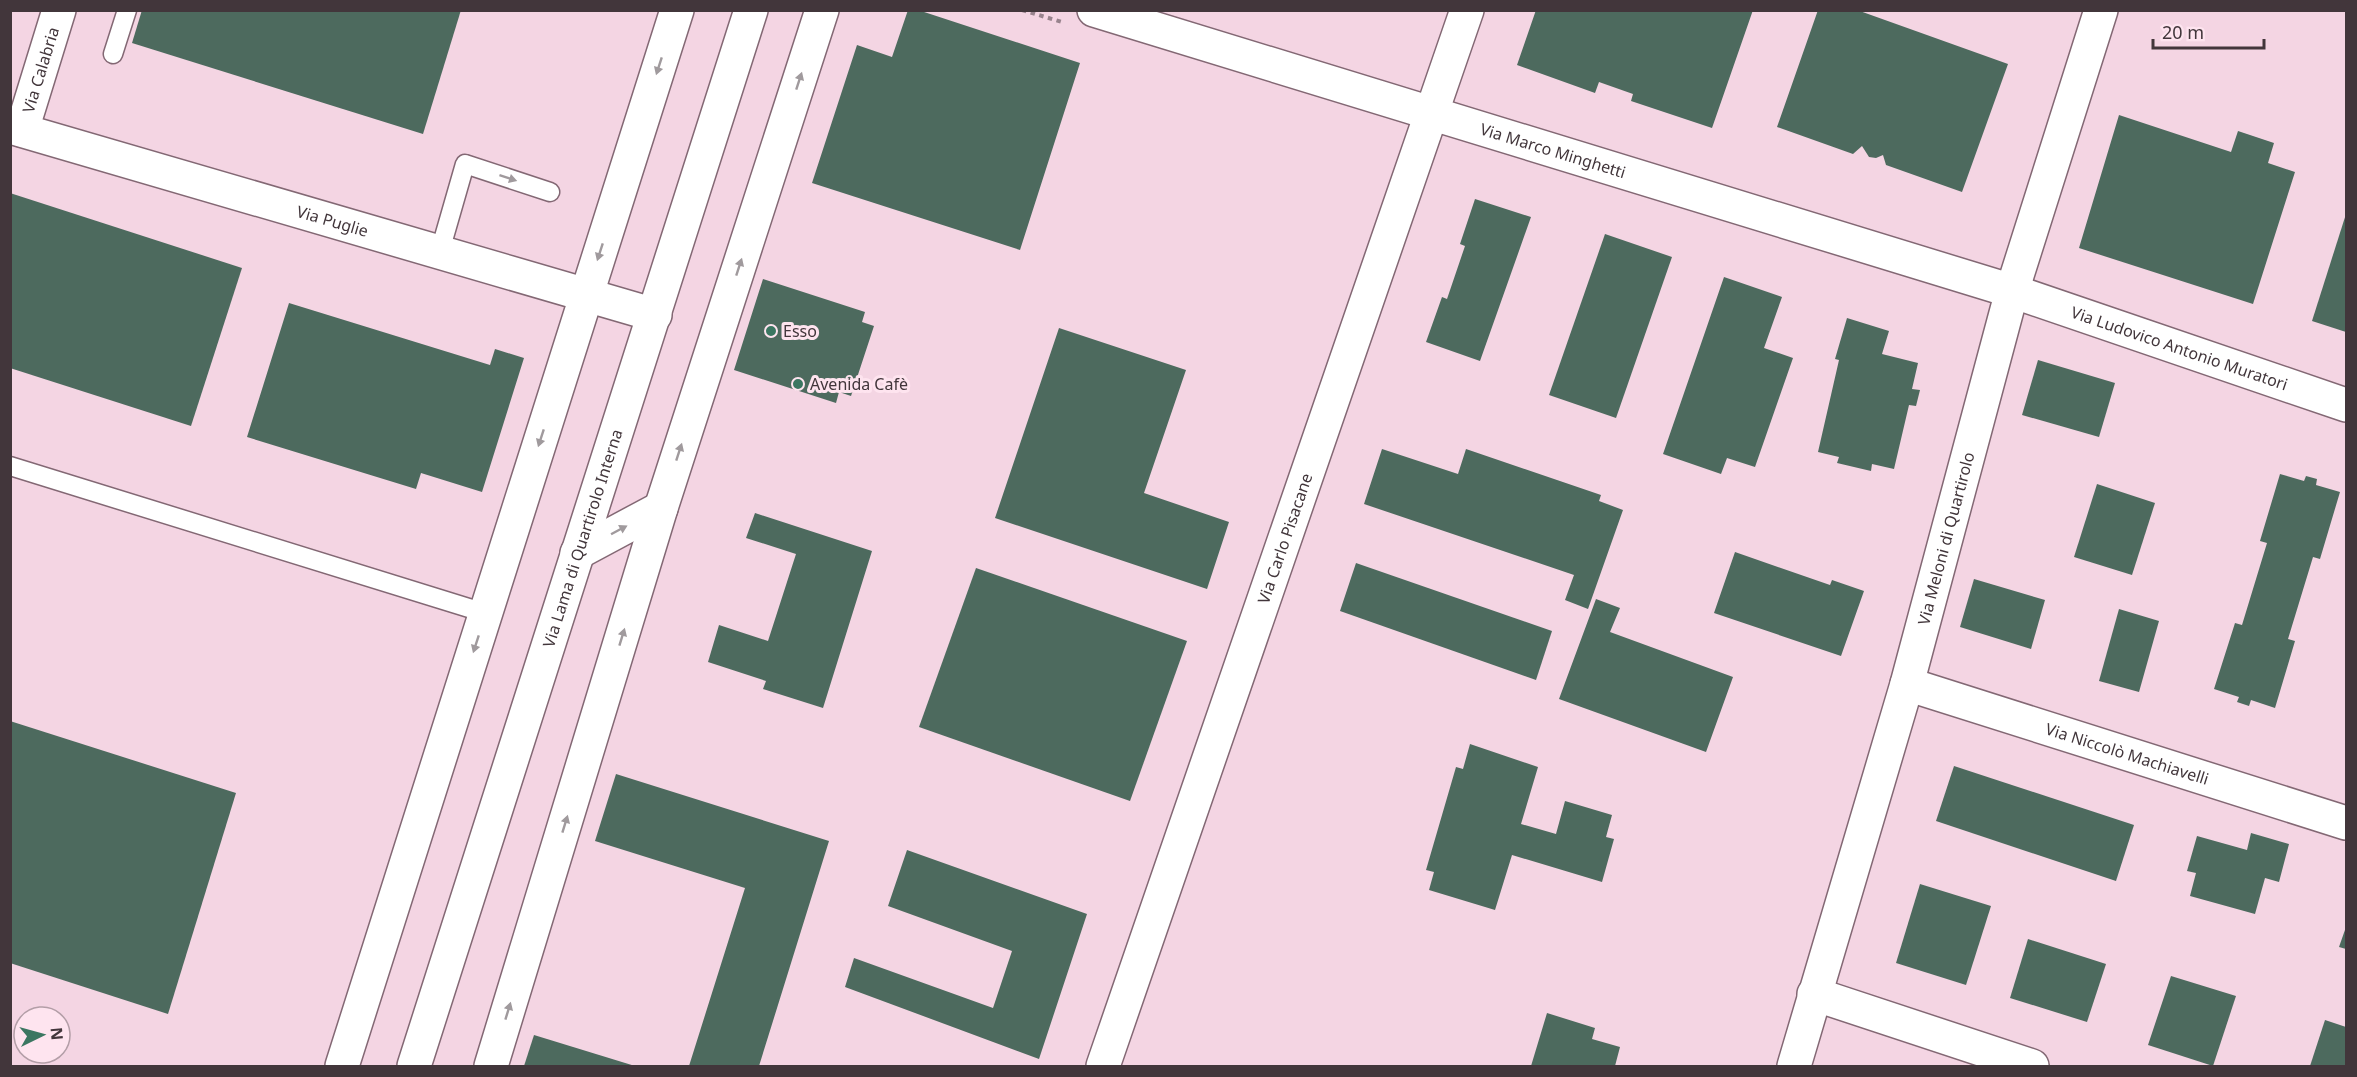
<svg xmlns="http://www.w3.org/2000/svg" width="2357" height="1077" viewBox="0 0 2357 1077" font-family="'Noto Sans',sans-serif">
	<rect width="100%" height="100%" fill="#f4d5e3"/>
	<g fill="#4d6a5e">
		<path d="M142,10H461L423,134L132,43Z"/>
		<path d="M908,10H918L1080,63L1020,250L812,183L857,45L892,57Z"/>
		<path d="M1536,10H1753L1712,128L1631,101L1633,94L1599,82L1595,93L1517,65Z"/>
		<path d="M1818,10H1857L2008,64L1962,192L1886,165L1883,155L1876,158L1869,157L1862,146L1853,154L1777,127Z"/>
		<path d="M2119,115L2231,152L2238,131L2274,143L2268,163L2295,172L2253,304L2079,248Z"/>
		<path d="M10,193L242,268L191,426L10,368Z"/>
		<path d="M1475,199L1531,217L1480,361L1426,342L1442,297L1447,299L1465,246L1460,244Z"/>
		<path d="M2346,214V332L2312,321Z"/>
		<path d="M1605,234L1672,257L1616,418L1549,395Z"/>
		<path d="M1724,277L1782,297L1764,348L1793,358L1755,467L1727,458L1721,474L1663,454Z"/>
		<path d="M763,279L865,312L862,322L874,326L851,396L839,392L836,403L734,370Z"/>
		<path d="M289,303L490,365L495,349L524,358L482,492L421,473L416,489L247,437Z"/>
		<path d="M1847,318L1889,331L1882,354L1918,363L1912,389L1920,390L1916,406L1909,405L1894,469L1872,464L1871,471L1837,463L1839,457L1818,452L1839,360L1835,359Z"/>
		<path d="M1059,328L1186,370L1144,493L1229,522L1207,589L995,518Z"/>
		<path d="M2038,360L2115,383L2099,437L2022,415Z"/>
		<path d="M1382,449L1458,474L1466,449L1601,495L1599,501L1623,510L1588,609L1565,600L1574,575L1364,504Z"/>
		<path d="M2280,474L2304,481L2306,476L2317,479L2316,485L2340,492L2320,559L2313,557L2288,639L2295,641L2275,708L2251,700L2249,706L2237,702L2239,697L2214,689L2235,623L2242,625L2267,543L2260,541Z"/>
		<path d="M2097,484L2155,503L2132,575L2074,557Z"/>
		<path d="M755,513L872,551L823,708L763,689L766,681L708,662L719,625L768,641L796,554L746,538Z"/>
		<path d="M1735,552L1830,585L1832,580L1864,591L1841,656L1714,613Z"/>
		<path d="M1356,563L1552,631L1536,680L1340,611Z"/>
		<path d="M976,568L1187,641L1130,801L919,727Z"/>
		<path d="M1974,579L2045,600L2031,649L1960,627Z"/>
		<path d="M1596,599L1620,608L1610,632L1733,677L1706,752L1559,699Z"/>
		<path d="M2119,609L2159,621L2139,692L2099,681Z"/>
		<path d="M10,721L236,793L168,1014L10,963Z"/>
		<path d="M1470,744L1538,767L1521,824L1556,834L1565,801L1612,815L1606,837L1614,839L1602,882L1512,855L1495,910L1429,890L1434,872L1426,870L1456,767L1463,769Z"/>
		<path d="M1954,766L2134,825L2116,881L1936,821Z"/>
		<path d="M616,774L829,841L759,1066H689L745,888L595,841Z"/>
		<path d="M2251,833L2289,844L2279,882L2265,878L2255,914L2190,896L2196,873L2187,871L2197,836L2247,850Z"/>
		<path d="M907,850L1087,914L1039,1059L845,987L854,958L993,1008L1012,951L888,906Z"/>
		<path d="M1920,884L1991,906L1966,985L1896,963Z"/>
		<path d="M2346,927V949L2339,947Z"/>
		<path d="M2028,939L2106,964L2087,1022L2010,998Z"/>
		<path d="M2171,976L2236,996L2213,1066L2148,1045Z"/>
		<path d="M1547,1013L1595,1028L1592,1039L1620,1047L1615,1066H1531Z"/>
		<path d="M2325,1020L2346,1027V1066H2310Z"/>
		<path d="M534,1035L635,1066H524Z"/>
	</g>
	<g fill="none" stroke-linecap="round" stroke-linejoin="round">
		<g stroke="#836874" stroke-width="21">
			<g id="service">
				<path d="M113,54L127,10"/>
				<path d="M440,251L465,164L550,192"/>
				<path d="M10,466L485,613"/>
			</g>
		</g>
		<g stroke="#836874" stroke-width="36">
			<g id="minor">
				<path id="s1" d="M1094,10L2012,291L2346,405"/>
				<path id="s2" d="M10,127L655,315"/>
				<path id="s3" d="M22,130L59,10"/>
				<path d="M577,553L661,508"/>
				<path id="s4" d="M1907,684L2346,823"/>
				<path d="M1814,994L2032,1066"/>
				<path d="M342,1066L677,10"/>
				<path d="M491,1066L661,508L822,10"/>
				<path id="s5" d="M1103,1066L1467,10"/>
				<path id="s6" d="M1794,1066L1907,684L2012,291L2101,10"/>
			</g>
		</g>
		<g stroke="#836874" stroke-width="36">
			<g id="primary">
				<path id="s7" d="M414,1066L751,10"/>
			</g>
		</g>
		<path stroke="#98838d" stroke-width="4" stroke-dasharray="4.5 4.5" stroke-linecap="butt" d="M1022,10L1062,22"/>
		<use href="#service" stroke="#fff" stroke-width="18"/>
		<use href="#minor" stroke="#fff" stroke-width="33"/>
		<use href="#primary" stroke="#fff" stroke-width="33"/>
	</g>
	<defs><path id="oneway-solid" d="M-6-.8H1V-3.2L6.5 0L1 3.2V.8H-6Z" transform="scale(1.5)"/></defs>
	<g fill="#a09a9d">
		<use href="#oneway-solid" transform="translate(659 66) rotate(108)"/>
		<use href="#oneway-solid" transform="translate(799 81) rotate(-72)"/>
		<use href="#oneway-solid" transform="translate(508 178) rotate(18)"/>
		<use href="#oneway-solid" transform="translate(600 252) rotate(108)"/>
		<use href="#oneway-solid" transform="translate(739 267) rotate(-72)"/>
		<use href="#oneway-solid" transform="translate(541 438) rotate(108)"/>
		<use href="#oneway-solid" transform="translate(679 452) rotate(-72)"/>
		<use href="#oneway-solid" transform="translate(619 530) rotate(-28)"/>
		<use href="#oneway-solid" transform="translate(622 637) rotate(-73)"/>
		<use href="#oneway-solid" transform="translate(476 644) rotate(108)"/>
		<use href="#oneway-solid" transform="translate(565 824) rotate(-73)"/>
		<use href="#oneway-solid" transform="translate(508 1011) rotate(-73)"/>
	</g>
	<g fill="#3b7661" stroke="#fee4ef" stroke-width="2">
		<circle cx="771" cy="331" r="6"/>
		<circle cx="798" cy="384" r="6"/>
	</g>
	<g text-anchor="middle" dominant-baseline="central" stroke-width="6" stroke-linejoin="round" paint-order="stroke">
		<g font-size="16" fill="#42363b" stroke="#fee4ef">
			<text stroke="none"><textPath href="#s3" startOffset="63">Via Calabria</textPath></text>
			<text stroke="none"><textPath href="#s1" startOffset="480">Via Marco Minghetti</textPath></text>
			<text stroke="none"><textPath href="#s2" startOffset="336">Via Puglie</textPath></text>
			<text stroke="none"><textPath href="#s1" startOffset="1137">Via Ludovico Antonio Muratori</textPath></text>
			<text stroke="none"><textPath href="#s5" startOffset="558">Via Carlo Pisacane</textPath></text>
			<text stroke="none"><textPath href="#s6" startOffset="549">Via Meloni di Quartirolo</textPath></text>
			<text stroke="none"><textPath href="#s7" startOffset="554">Via Lama di Quartirolo Interna</textPath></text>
			<text stroke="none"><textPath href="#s4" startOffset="231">Via Niccolò Machiavelli</textPath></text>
		</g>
		<g font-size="16" fill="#42363b" stroke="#fee4ef" text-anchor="start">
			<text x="783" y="331">Esso</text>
			<text x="810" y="384">Avenida Cafè</text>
		</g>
	</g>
	<rect width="2357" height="1077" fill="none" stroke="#42363b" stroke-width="24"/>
	<g transform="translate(42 1035) rotate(85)"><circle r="28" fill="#fee4ef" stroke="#b39ea7" stroke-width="1.5"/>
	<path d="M0-4.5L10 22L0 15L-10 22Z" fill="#3b7661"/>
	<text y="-9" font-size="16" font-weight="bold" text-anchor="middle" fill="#42363b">N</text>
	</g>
	<path d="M2153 39v9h111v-9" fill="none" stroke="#42363b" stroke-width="3"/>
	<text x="2162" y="39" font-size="18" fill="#42363b" stroke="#fee4ef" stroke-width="4.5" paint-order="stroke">20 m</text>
</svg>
